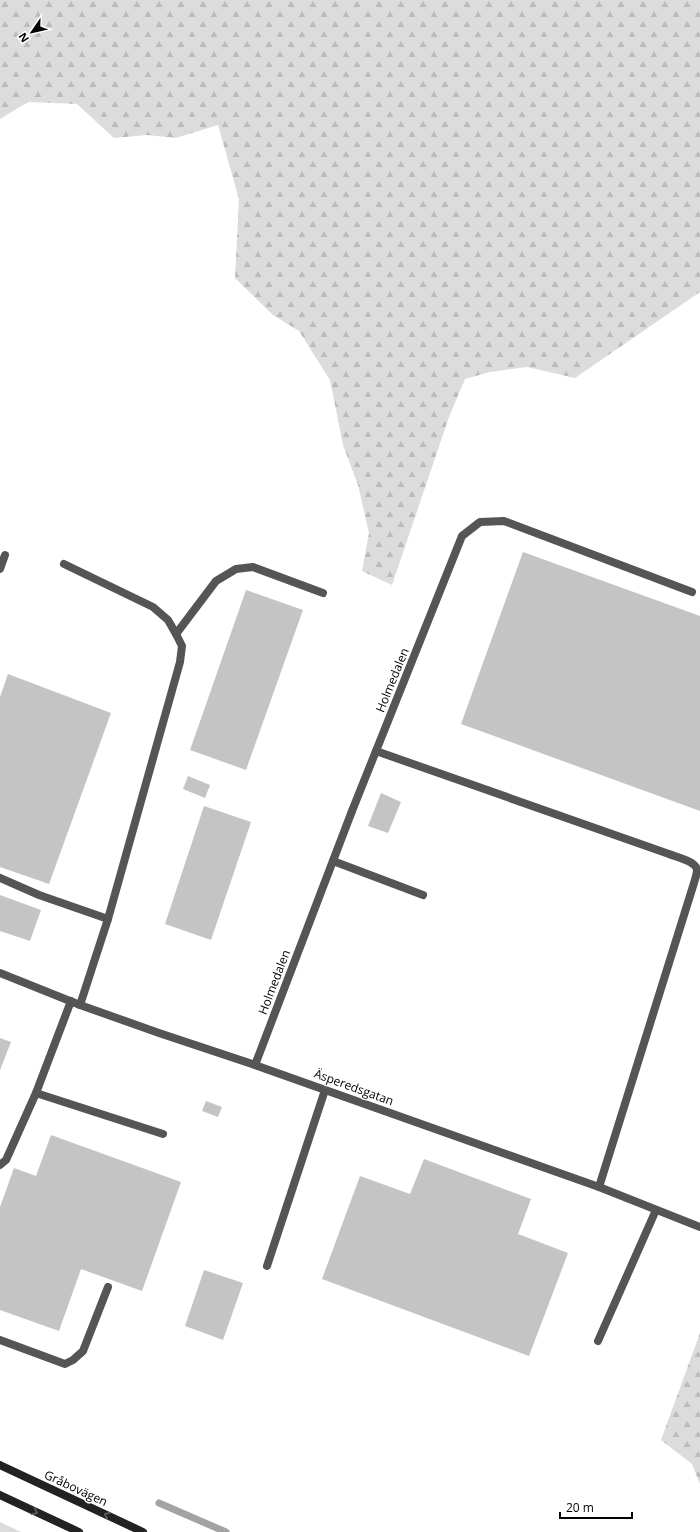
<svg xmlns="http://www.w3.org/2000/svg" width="700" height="1532" viewBox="0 0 700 1532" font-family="'Open Sans',sans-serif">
	<defs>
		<pattern id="forest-firs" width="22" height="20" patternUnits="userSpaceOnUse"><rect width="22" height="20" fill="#dcdcdc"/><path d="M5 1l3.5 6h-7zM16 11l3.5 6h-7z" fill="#bbb"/></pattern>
	</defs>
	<rect width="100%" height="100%" fill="#fff"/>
	<path fill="#dcdcdc" d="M0,1522L21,1532H0Z"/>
	<g fill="url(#forest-firs)">
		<path d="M0,0H700V292L575,378L527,367L490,372L465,379L449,417L392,585L362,571L369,533L358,485L343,445L330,380L299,331L273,315L235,278L239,199L218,125L176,138L147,135L114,138L77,104L28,102L0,119Z"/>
		<path d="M700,1333V1484L692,1464L661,1440Z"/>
	</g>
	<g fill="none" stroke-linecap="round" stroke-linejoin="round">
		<path stroke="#a3a3a3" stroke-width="7" d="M159,1503L226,1532"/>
	</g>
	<g fill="#c4c4c4">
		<path d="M523,552L700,616V811L461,724Z"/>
		<path d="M246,590L303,610L246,770L190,750Z"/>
		<path d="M8,674L111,713L49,884L0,867V697Z"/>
		<path d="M188,776L210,785L205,798L183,789Z"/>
		<path d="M381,793L401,802L388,833L368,826Z"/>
		<path d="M204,806L251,822L211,940L165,924Z"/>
		<path d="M0,895L41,910L30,941L0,931Z"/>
		<path d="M0,1038L11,1042L0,1070Z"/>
		<path d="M206,1101L222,1107L218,1117L202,1111Z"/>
		<path d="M51,1135L181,1182L142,1291L81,1269L59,1331L0,1310V1207L14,1168L36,1176Z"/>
		<path d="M424,1159L531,1199L518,1234L568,1253L529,1356L322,1279L360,1176L410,1194Z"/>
		<path d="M204,1270L243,1283L223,1340L185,1326Z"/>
	</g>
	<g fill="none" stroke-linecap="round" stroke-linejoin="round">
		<g stroke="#555" stroke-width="8">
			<path d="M64,564L153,607L168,620L176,634L182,646L180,662L108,919L80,1005"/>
			<path d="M0,569L5,555"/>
			<path d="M176,634L216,581L236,569L253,567L323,593"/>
			<path d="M376,751L669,854C676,857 696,861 697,870C697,874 695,879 694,883L599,1187"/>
			<path d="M352,811L462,536L480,522L504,521L692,592"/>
			<path d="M333,861L423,895"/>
			<path d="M0,878L39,895L108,919"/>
			<path d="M36,1093L163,1134"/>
			<path d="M0,1165L6,1160L36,1093L71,1001"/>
			<path d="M267,1266L325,1090"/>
			<path d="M0,1340L65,1364L73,1360L83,1351L108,1287"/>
			<path d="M598,1341L656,1210"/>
		</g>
		<g stroke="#555" stroke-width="8">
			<path d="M0,973L80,1005L159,1033L255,1065L599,1187L700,1227"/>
			<path d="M255,1065L352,811"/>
		</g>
		<g stroke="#222" stroke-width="8">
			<path d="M0,1465L143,1532"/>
			<path d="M0,1495L79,1532"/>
		</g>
	</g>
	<defs><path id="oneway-chevron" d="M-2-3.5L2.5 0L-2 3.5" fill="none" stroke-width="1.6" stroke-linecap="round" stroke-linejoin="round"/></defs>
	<g stroke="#646464">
		<use href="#oneway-chevron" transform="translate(35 1512) rotate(25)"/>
		<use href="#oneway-chevron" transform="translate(107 1515) rotate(-155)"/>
	</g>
	<g text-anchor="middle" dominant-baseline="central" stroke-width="3" stroke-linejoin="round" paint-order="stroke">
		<g font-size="12" fill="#000" stroke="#fff">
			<text transform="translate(392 680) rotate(-68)">Holmedalen</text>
			<text transform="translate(274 982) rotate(-69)">Holmedalen</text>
			<text transform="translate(354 1087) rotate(20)">Äsperedsgatan</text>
			<text transform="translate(76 1488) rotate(25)">Gråbovägen</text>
		</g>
	</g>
	<g transform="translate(32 32) rotate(236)" stroke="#ffffff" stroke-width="3" paint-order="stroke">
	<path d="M0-3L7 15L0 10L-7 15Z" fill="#000000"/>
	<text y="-6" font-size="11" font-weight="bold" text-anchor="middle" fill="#000000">N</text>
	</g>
	<path d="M560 1512v6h72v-6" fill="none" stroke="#000000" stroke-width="2"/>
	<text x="566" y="1512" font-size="12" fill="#000000" stroke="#ffffff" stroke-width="3" paint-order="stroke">20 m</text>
</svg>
